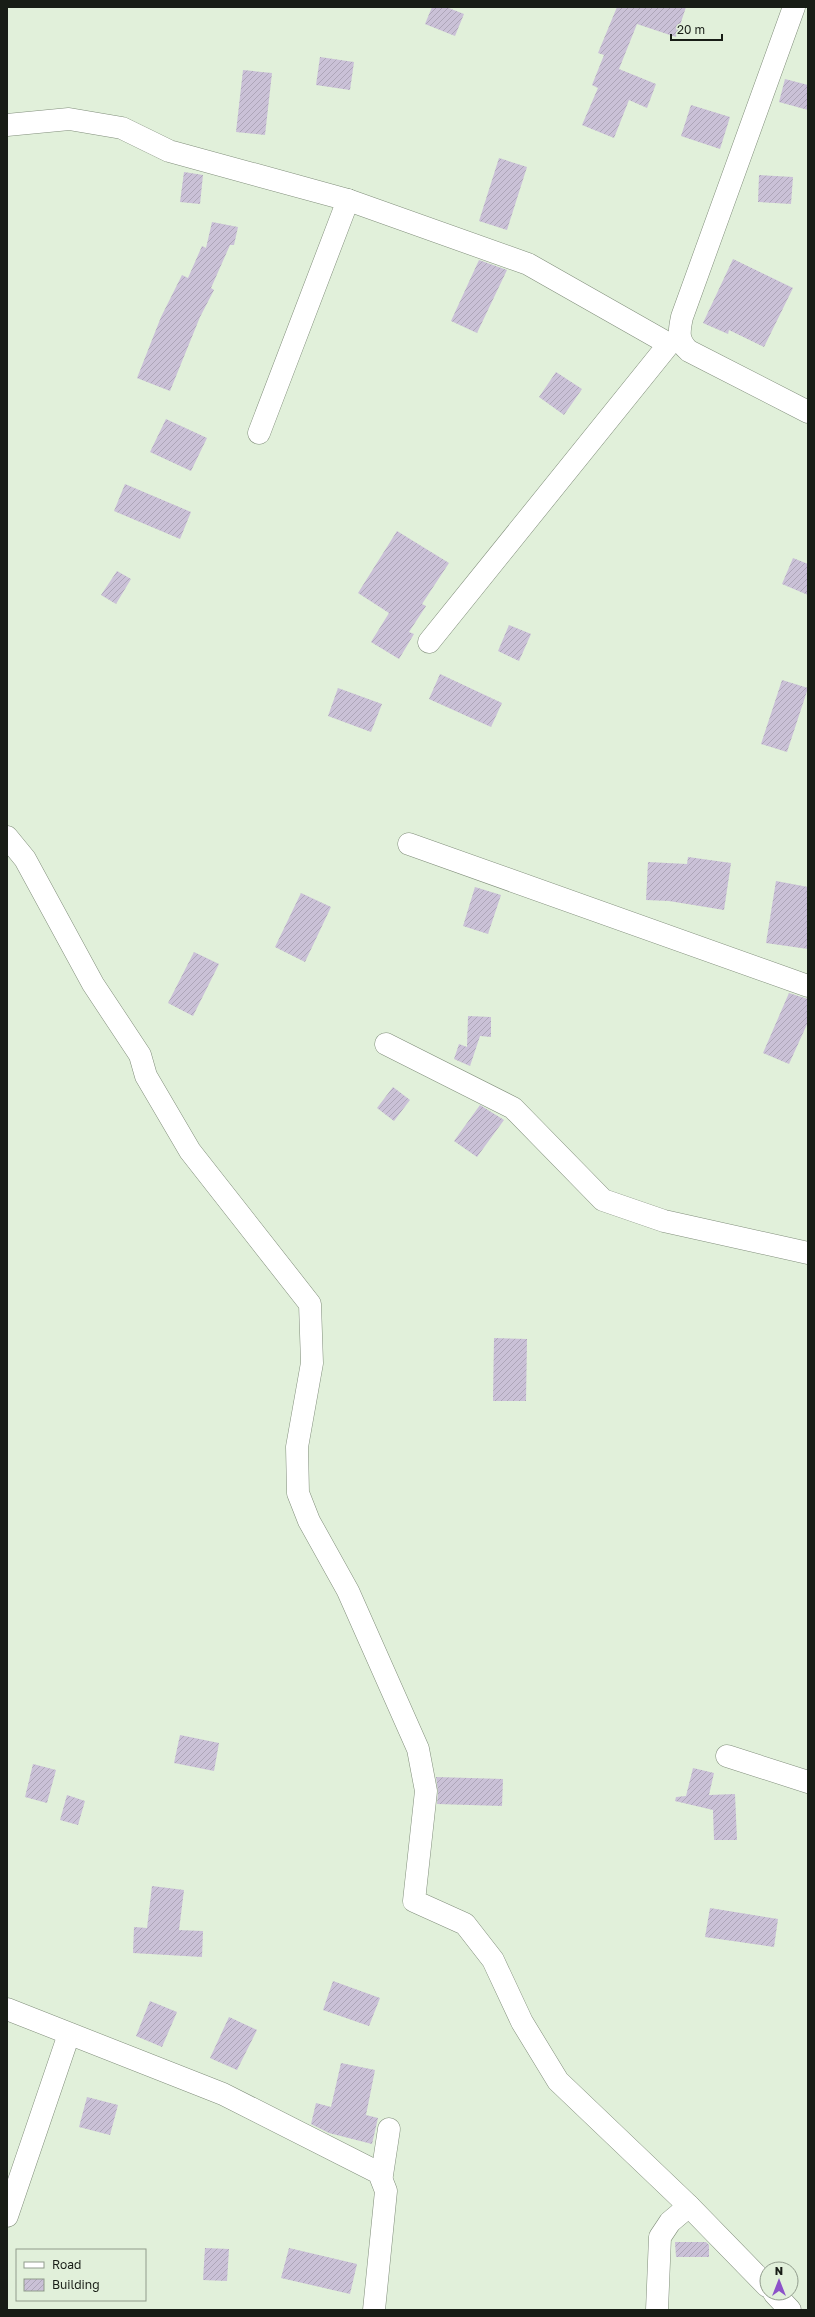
<svg xmlns="http://www.w3.org/2000/svg" width="815" height="2317" viewBox="0 0 815 2317" font-family="'Golos Text',sans-serif">
	<defs>
		<pattern id="building-hatch" width="6" height="6" patternUnits="userSpaceOnUse"><rect width="6" height="6" fill="#cac1d7"/><path d="M-1 1l2-2M0 6l6-6M5 7l2-2" fill="none" stroke="#ada5b8"/></pattern>
	</defs>
	<rect width="100%" height="100%" fill="#e1f0da"/>
	<g fill="url(#building-hatch)">
		<path d="M432,7H446L464,14L455,36L425,24Z"/>
		<path d="M617,7H686L676,37L637,24L619,69L656,84L647,108L629,100L614,138L582,125L598,88L592,85L604,55L598,53Z"/>
		<path d="M320,57L354,62L350,90L316,85Z"/>
		<path d="M243,70L272,73L265,135L236,132Z"/>
		<path d="M785,79L808,85V110L779,102Z"/>
		<path d="M691,105L730,117L720,149L681,136Z"/>
		<path d="M499,158L527,167L507,230L479,221Z"/>
		<path d="M184,172L203,175L200,204L180,202Z"/>
		<path d="M759,175L793,177L791,204L758,202Z"/>
		<path d="M212,222L238,227L234,245H230L211,288L214,290L200,317L170,391L137,378L161,317L182,275L188,278L202,246L206,248Z"/>
		<path d="M733,259L793,288L764,347L729,330L728,334L703,323Z"/>
		<path d="M479,260L507,270L477,333L451,321Z"/>
		<path d="M556,372L582,389L564,415L539,397Z"/>
		<path d="M166,419L207,438L191,471L150,452Z"/>
		<path d="M125,484L191,512L180,539L114,511Z"/>
		<path d="M397,531L449,563L422,604L426,606L409,632L414,634L399,659L371,642L389,613L358,593Z"/>
		<path d="M793,558L808,564V595L782,584Z"/>
		<path d="M117,571L131,579L116,604L101,595Z"/>
		<path d="M509,625L531,634L519,661L498,651Z"/>
		<path d="M440,674L502,703L491,727L429,699Z"/>
		<path d="M782,680L808,688L787,752L761,744Z"/>
		<path d="M338,688L382,704L371,732L328,716Z"/>
		<path d="M688,857L731,863L724,910L669,901L646,900L648,862L687,864Z"/>
		<path d="M776,881L808,887V949L766,943Z"/>
		<path d="M475,887L501,895L488,934L463,926Z"/>
		<path d="M301,893L331,907L305,962L275,947Z"/>
		<path d="M194,952L219,964L193,1016L168,1003Z"/>
		<path d="M789,993L808,999V1022L789,1064L763,1053Z"/>
		<path d="M468,1016L491,1017V1037L480,1036L470,1066L454,1059L459,1044L467,1047Z"/>
		<path d="M393,1087L410,1100L394,1121L377,1108Z"/>
		<path d="M480,1105L504,1120L477,1157L454,1141Z"/>
		<path d="M494,1338L527,1339L526,1401H493Z"/>
		<path d="M180,1735L219,1743L214,1771L174,1763Z"/>
		<path d="M33,1764L56,1770L47,1803L25,1797Z"/>
		<path d="M693,1768L714,1773L709,1795L735,1794L737,1840H714L713,1810L675,1801L676,1797L686,1796Z"/>
		<path d="M436,1777L503,1779L502,1806L437,1804L438,1792Z"/>
		<path d="M67,1795L85,1801L78,1825L60,1820Z"/>
		<path d="M152,1886L184,1890L179,1930L203,1931L202,1957L133,1953L134,1927L147,1928Z"/>
		<path d="M710,1908L778,1919L774,1947L705,1937Z"/>
		<path d="M333,1981L380,1998L369,2026L323,2010Z"/>
		<path d="M150,2001L177,2012L162,2047L136,2036Z"/>
		<path d="M229,2017L257,2030L237,2070L210,2058Z"/>
		<path d="M341,2063L375,2070L366,2115L378,2118L372,2144L329,2133L311,2124L316,2103L331,2107Z"/>
		<path d="M87,2097L118,2105L110,2135L79,2127Z"/>
		<path d="M675,2242H706L709,2245V2257H676Z"/>
		<path d="M205,2248L229,2249L227,2281L203,2280Z"/>
		<path d="M289,2248L357,2264L350,2294L281,2278Z"/>
	</g>
	<g fill="none" stroke-linecap="round" stroke-linejoin="round">
		<g stroke="#818e7b" stroke-width="23">
			<g id="minor">
				<path d="M794,7L682,317C679,331 677,341 689,351L808,412"/>
				<path d="M7,125L69,119L122,128L169,151L348,200L528,264L669,344L429,642"/>
				<path d="M259,433L348,200"/>
				<path d="M7,837L25,859L93,984L140,1055L146,1076L190,1151L310,1304L312,1363L297,1447L298,1493L309,1521L348,1591L418,1749L426,1791L414,1901L465,1924L493,1960L522,2022L558,2081L689,2206L767,2286"/>
				<path d="M409,844L808,986"/>
				<path d="M386,1044L513,1108L603,1200L664,1221L808,1253"/>
				<path d="M727,1756L808,1782"/>
				<path d="M7,2009L223,2094L379,2173L386,2191L374,2310"/>
				<path d="M379,2173L382,2175L389,2129"/>
				<path d="M7,2216L69,2034"/>
				<path d="M774,2293L790,2310"/>
				<path d="M657,2310L660,2237L670,2222L689,2206"/>
			</g>
		</g>
		<use href="#minor" stroke="#fff" stroke-width="22"/>
	</g>
	<rect width="815" height="2317" fill="none" stroke="#181d16" stroke-width="16"/>
	<rect x="16" y="2249" width="130" height="52" fill="#e1f0da" stroke="#919c8c"/>
	<rect x="24" y="2262" width="20" height="6" fill="#ffffff" stroke="#919c8c"/>
	<text x="52" y="2269" font-size="12" fill="#181d16">Road</text>
	<rect x="24" y="2279" width="20" height="12" fill="url(#building-hatch)" stroke="#919c8c"/>
	<text x="52" y="2289" font-size="12" fill="#181d16">Building</text>
	<g transform="translate(779 2281)"><circle r="19" fill="#e1f0da" stroke="#919c8c"/>
	<path d="M0-3L7 15L0 10L-7 15Z" fill="#8c52c9"/>
	<text y="-6" font-size="11" font-weight="bold" text-anchor="middle" fill="#181d16">N</text>
	</g>
	<path d="M671 34v6h51v-6" fill="none" stroke="#181d16" stroke-width="2"/>
	<text x="677" y="34" font-size="12" fill="#181d16" stroke="#e1f0da" stroke-width="3" paint-order="stroke">20 m</text>
</svg>
